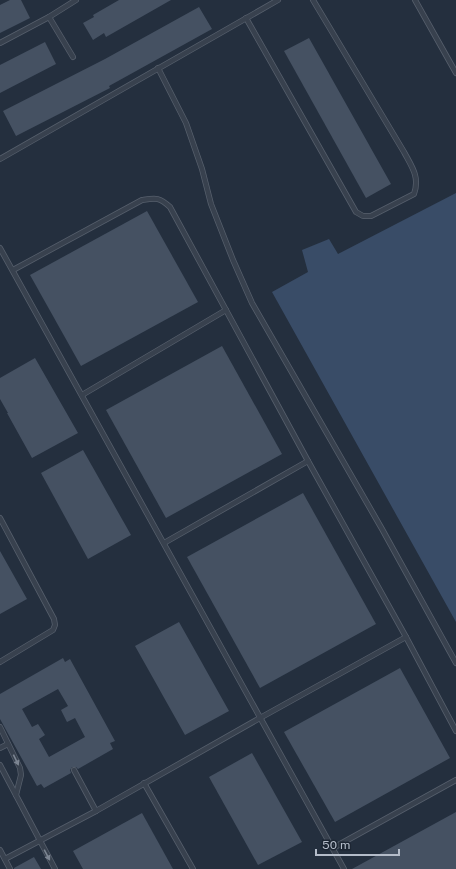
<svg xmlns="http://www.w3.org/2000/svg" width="456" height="869" viewBox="0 0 456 869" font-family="'Public Sans',sans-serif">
	<rect width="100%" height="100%" fill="#242f3e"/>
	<path fill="#394c67" d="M456,193V622L272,292L308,272L302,250L329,239L338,254Z"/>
	<g fill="#455162" fill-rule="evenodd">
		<path d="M10,0H21L30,18L0,33V5Z"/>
		<path d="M119,0H171L106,37L104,33L93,40L83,23L94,17L93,15Z"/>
		<path d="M199,7L212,29L109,86L110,88L16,136L3,111L105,59Z"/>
		<path d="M309,38L391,184L366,198L284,51Z"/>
		<path d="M45,42L56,64L0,93V65Z"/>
		<path d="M147,211L198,302L81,366L30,275Z"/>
		<path d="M222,346L282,454L166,518L106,410Z"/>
		<path d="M35,358L78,433L32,458L7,413H8L0,399V378Z"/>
		<path d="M83,450L131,535L88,559L41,473Z"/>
		<path d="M303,493L376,624L260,688L187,557Z"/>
		<path d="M0,551L27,599L0,614Z"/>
		<path d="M179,622L229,711L185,735L135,646Z"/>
		<path d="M63,658L65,662L70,659L115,741L110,743L113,749L78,769L76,767H72L70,770L71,773L44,788L41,784L37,786L0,719V694ZM58,689L68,706L61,710L67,722L75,718L85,737L49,757L39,739L45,735L38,724L32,727L22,709Z"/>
		<path d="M400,668L450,758L335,822L284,732Z"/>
		<path d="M252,753L302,842L258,865L209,777Z"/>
		<path d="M456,812V869H352Z"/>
		<path d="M142,813L173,869H83L73,851Z"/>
		<path d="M34,857L41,869H14V868Z"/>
	</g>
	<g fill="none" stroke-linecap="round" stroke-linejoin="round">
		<g stroke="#565f6c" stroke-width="6">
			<g id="lane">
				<path d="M415,0L456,73"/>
				<path d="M49,17L73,57"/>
				<path d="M246,18L356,212L363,216H371L414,194C420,177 412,167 404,152L313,0"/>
				<path d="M0,43L49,17L76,0"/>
				<path d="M158,68L186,123L202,169L211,204L233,260L252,303L382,529L456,663"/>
				<path d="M0,159L278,0"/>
				<path d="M0,248L344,869"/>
				<path d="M13,270L142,200C156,198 159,197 170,207L308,461L406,637L456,731"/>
				<path d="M82,395L226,310"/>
				<path d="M0,518L54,619L55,625L53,630L0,662"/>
				<path d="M164,543L308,461"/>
				<path d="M0,727L20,768L21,775L16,795"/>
				<path d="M0,748L8,744"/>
				<path d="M0,765L55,869"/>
				<path d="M74,770L96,811"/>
				<path d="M144,783L193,869"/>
				<path d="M333,848L456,780"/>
				<path d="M0,850L10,869"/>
				<path d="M5,859L96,811L260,718L406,637"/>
			</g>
		</g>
		<use href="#lane" stroke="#38414e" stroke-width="4.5"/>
	</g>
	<defs><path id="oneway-solid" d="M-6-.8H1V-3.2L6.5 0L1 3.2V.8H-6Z"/></defs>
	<g fill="#7c8592">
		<use href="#oneway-solid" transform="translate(16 760) rotate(64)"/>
		<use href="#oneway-solid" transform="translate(47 855) rotate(62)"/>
	</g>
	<path d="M316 849v6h83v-6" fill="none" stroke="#b4bcc9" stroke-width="2"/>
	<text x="322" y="849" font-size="12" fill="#b4bcc9" stroke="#1d2633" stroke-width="3" paint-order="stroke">50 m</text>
</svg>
